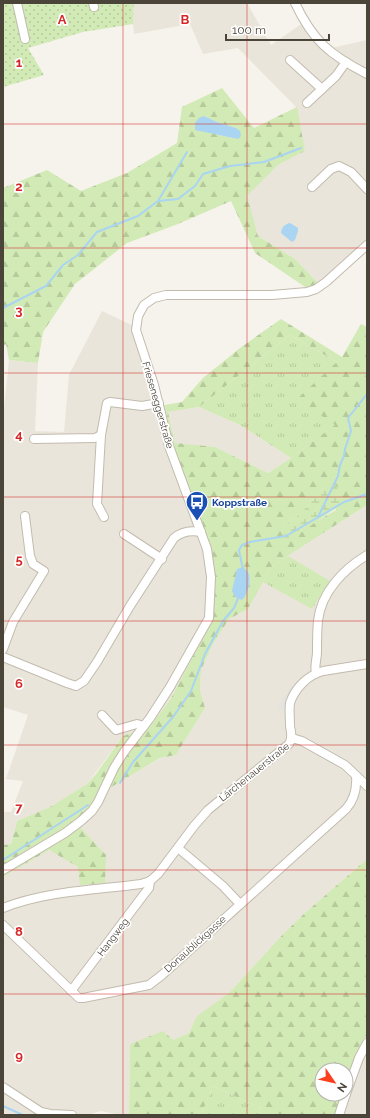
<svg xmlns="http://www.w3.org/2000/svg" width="370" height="1118" viewBox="0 0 370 1118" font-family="Raleway,sans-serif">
	<defs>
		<pattern id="grass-tufts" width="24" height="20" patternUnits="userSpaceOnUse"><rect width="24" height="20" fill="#d2eab5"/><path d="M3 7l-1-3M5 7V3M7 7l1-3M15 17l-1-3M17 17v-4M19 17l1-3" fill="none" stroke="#b6ca9c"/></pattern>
		<pattern id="forest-firs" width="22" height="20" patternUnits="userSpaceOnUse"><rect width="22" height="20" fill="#d2eab5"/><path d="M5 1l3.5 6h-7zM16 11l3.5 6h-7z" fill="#b6ca9c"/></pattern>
		<pattern id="wetland-marsh" width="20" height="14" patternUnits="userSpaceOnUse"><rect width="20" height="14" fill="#d2eab5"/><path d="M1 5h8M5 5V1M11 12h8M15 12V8" fill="none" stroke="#b6ca9c"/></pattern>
		<pattern id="garden-dots" width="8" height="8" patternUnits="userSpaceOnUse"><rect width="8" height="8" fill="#d2eab5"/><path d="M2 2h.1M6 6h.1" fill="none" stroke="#b6ca9c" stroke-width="1.8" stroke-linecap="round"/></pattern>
	</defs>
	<rect width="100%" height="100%" fill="#f6f3ec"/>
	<g fill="#eae5da">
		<path d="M134,3H247L271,45L304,22L327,49L367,40V245L321,286L295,259L258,236L246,196L278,165L305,151L296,107L238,48L203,54L190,24L134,34L133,24Z"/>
		<path d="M102,311L140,329L148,351L161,395L180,469L208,544L211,622L170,700L151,725L123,736L87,784L50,807L17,821L11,844L3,845V812H11L23,781L6,779L28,715L3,707V419L9,360L38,363L35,431L64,432L69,375Z"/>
		<path d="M199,407L240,425L291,458L268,473L215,447L175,444L168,412Z"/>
		<path d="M367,505V859L306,912L284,933L229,993L198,1016L189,1033L173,1040L130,1044L129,1115H120L101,1111L88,1115H9L3,1113V877L49,850L78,867L106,855L79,826L88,810L98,795L114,785L161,758L176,755L205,708L200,690L201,670L213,644L229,619L248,609L272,566Z"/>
		<path d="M367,1034V1115H336L358,1050Z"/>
	</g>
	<g fill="url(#grass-tufts)">
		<path d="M290,335L337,362L336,425L291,458L240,425L199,407Z"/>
		<path d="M288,556L330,581L312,609L263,582L272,566Z"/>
		<path d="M213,1086L261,1108L259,1115H201Z"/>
	</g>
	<g fill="url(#forest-firs)" fill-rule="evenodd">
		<path d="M222,88L254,128L297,107L305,151L278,165L247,196L258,236L295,259L321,286L311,291L255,253L231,201L178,224L127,243L75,284L43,332L38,363L9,360L6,344L3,346V188L47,170L81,191L127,173L177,143L182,107ZM204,116L217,122L236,128L238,139L215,134Z"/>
		<path d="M281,319L342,357L361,324L367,327V505L272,566L248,609L229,619L213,644L201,670L200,690L205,708L176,755L160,758L98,795L88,810L79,826L106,855L105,883L80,885L78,867L49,850L3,877V845L11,844L17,821L50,807L87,784L96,774L123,736L151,725L170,700L208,628L211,622L213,570L180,470L164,405L182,402L203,378L240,348ZM290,335L337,362L297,399L335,425L291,458L268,473L215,447L175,443L168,412L199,407ZM325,487L336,510L317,521L285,525L300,514Z"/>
		<path d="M367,859V1034L359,1047L346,1085V1070H322V1094H343L336,1115H259L261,1108L213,1086L201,1115H129L130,1044L163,1031L173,1040L189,1033L197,1016L229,993L284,933L306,912Z"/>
	</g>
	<path fill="url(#wetland-marsh)" d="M335,483L344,502C335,510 325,515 316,522C306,529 298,536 286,541L285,525L300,514L325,487Z"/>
	<path fill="url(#garden-dots)" d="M3,3H134L133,24L83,32L28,48L44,75L3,87Z"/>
	<path fill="#e5e3e0" d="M291,686L295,689L282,711L277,708Z"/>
	<g fill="#a9d4f2">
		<path d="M204,116L217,122L236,128L240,131L241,136L238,139L195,130V123L199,118Z"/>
		<path d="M290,223L298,228V231L295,240L292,242L281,233C281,228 285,224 290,223Z"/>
		<path d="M243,567C244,568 247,571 248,572C252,580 248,594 242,600L235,597L232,591L237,569Z"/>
	</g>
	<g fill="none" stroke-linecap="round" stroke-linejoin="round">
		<g stroke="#a9d4f2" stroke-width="2">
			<path d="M158,201L187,152"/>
			<path d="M3,308L46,286L63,265L78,255L97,232L138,216L158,201L178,199L195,186L203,174L230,166L264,162L301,148"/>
			<path d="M318,517L338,476L340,465L344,456L345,449L351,431L348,418L367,394"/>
			<path d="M243,570L239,550L242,545L250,542L286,536L344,502L367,494"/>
			<path d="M120,783L133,762L173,717L191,691L205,654L223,621L234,608L239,596"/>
			<path d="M3,860L88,805"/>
			<path d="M3,1106L23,1115"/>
		</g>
		<g stroke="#c2bbae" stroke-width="10">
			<g id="street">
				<path d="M17,3L25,39"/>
				<path d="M93,3L94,7"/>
				<path d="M295,3C313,41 330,55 367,74"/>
				<path d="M290,60L322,89"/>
				<path d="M307,103L336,76L346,62"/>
				<path d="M312,187L331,169L339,166L351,172L367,189"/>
				<path d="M34,439L95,438L101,435"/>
				<path d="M104,517L97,504L101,435L107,403L110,402L142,406L159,403"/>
				<path d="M124,534L162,559"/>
				<path d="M3,649L13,622L44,571L33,564L30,556L25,516"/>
				<path d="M3,657L67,683L76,686L84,681L97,662L130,606L174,538C182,531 191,530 201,532"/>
				<path d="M316,673C314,666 317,659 317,652C317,642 317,631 318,621C321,592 344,569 367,555"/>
				<path d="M102,715L116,730L137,724L144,726"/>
				<path d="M292,738L302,741L345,765L367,786"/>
				<path d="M178,848L223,886L240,904"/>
				<path d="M3,870L65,833L81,821L92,811L98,802L114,768L124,752L150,718L170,687L209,618L211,577L207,549L169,446L154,385L136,330L138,316L144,305L154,298L166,295H272L307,292L316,289L326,282L367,245"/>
				<path d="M3,908C46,891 95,890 141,884L150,881L158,874L194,826L208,810L289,744C293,738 291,732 290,726C290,719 289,710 290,703C295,688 308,675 323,671L367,664"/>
				<path d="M3,925L79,998H83L149,985L162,975L346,809C354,800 357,788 356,776"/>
				<path d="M71,991L145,893L149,888L150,881"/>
				<path d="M3,1087L41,1112L50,1114L72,1115"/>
				<path d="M346,1094L359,1058L367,1043"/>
				<path d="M339,1115L346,1094"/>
			</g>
		</g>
		<use href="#street" stroke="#fff" stroke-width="8"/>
	</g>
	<path fill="none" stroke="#d62828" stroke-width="1" stroke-opacity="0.55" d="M123,3V1115M247,3V1115M3,124H367M3,248H367M3,373H367M3,497H367M3,621H367M3,745H367M3,870H367M3,994H367"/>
	<defs>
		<g id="bus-pin" transform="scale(1.15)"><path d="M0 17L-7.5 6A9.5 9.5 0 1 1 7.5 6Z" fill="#1a4fb4" stroke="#fff"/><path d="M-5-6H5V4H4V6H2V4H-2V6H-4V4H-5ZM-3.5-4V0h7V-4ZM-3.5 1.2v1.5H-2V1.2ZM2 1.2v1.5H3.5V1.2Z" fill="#fff"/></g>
	</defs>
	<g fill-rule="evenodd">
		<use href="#bus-pin" x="197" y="502"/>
	</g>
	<g text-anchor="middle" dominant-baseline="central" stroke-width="3.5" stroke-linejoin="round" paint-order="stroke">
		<g font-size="10" fill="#4b4439" stroke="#fff">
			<text transform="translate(158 405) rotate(74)">Frieseneggerstraße</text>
			<text transform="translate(254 772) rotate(-39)">Lärchenauerstraße</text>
			<text transform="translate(113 937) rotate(-53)">Hangweg</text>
			<text transform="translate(195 944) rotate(-42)">Donaublickgasse</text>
		</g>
		<g font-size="10" font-weight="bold" fill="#164399" stroke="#fff" text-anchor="start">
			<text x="212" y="502">Koppstraße</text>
		</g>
	</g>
	<g font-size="13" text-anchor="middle" font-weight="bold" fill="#d62828" stroke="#fff" stroke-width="3.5" stroke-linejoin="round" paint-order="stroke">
		<text x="62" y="24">A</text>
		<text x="185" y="24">B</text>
		<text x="19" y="67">1</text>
		<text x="19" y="191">2</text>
		<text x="19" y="315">3</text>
		<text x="19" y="439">4</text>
		<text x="19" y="564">5</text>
		<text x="19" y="688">6</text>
		<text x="19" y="812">7</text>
		<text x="19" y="936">8</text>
		<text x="19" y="1060">9</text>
	</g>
	<rect width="370" height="1118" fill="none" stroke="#4b4439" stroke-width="8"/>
	<g transform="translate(334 1082) rotate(124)"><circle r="19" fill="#ffffff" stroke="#b7b4b0"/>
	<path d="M0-3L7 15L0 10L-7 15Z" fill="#fc3f1d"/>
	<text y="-6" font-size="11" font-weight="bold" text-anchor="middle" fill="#4b4439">N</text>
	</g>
	<path d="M226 34v6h103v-6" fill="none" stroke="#4b4439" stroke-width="2"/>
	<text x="232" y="34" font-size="12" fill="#4b4439" stroke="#ffffff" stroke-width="3" paint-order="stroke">100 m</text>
</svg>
